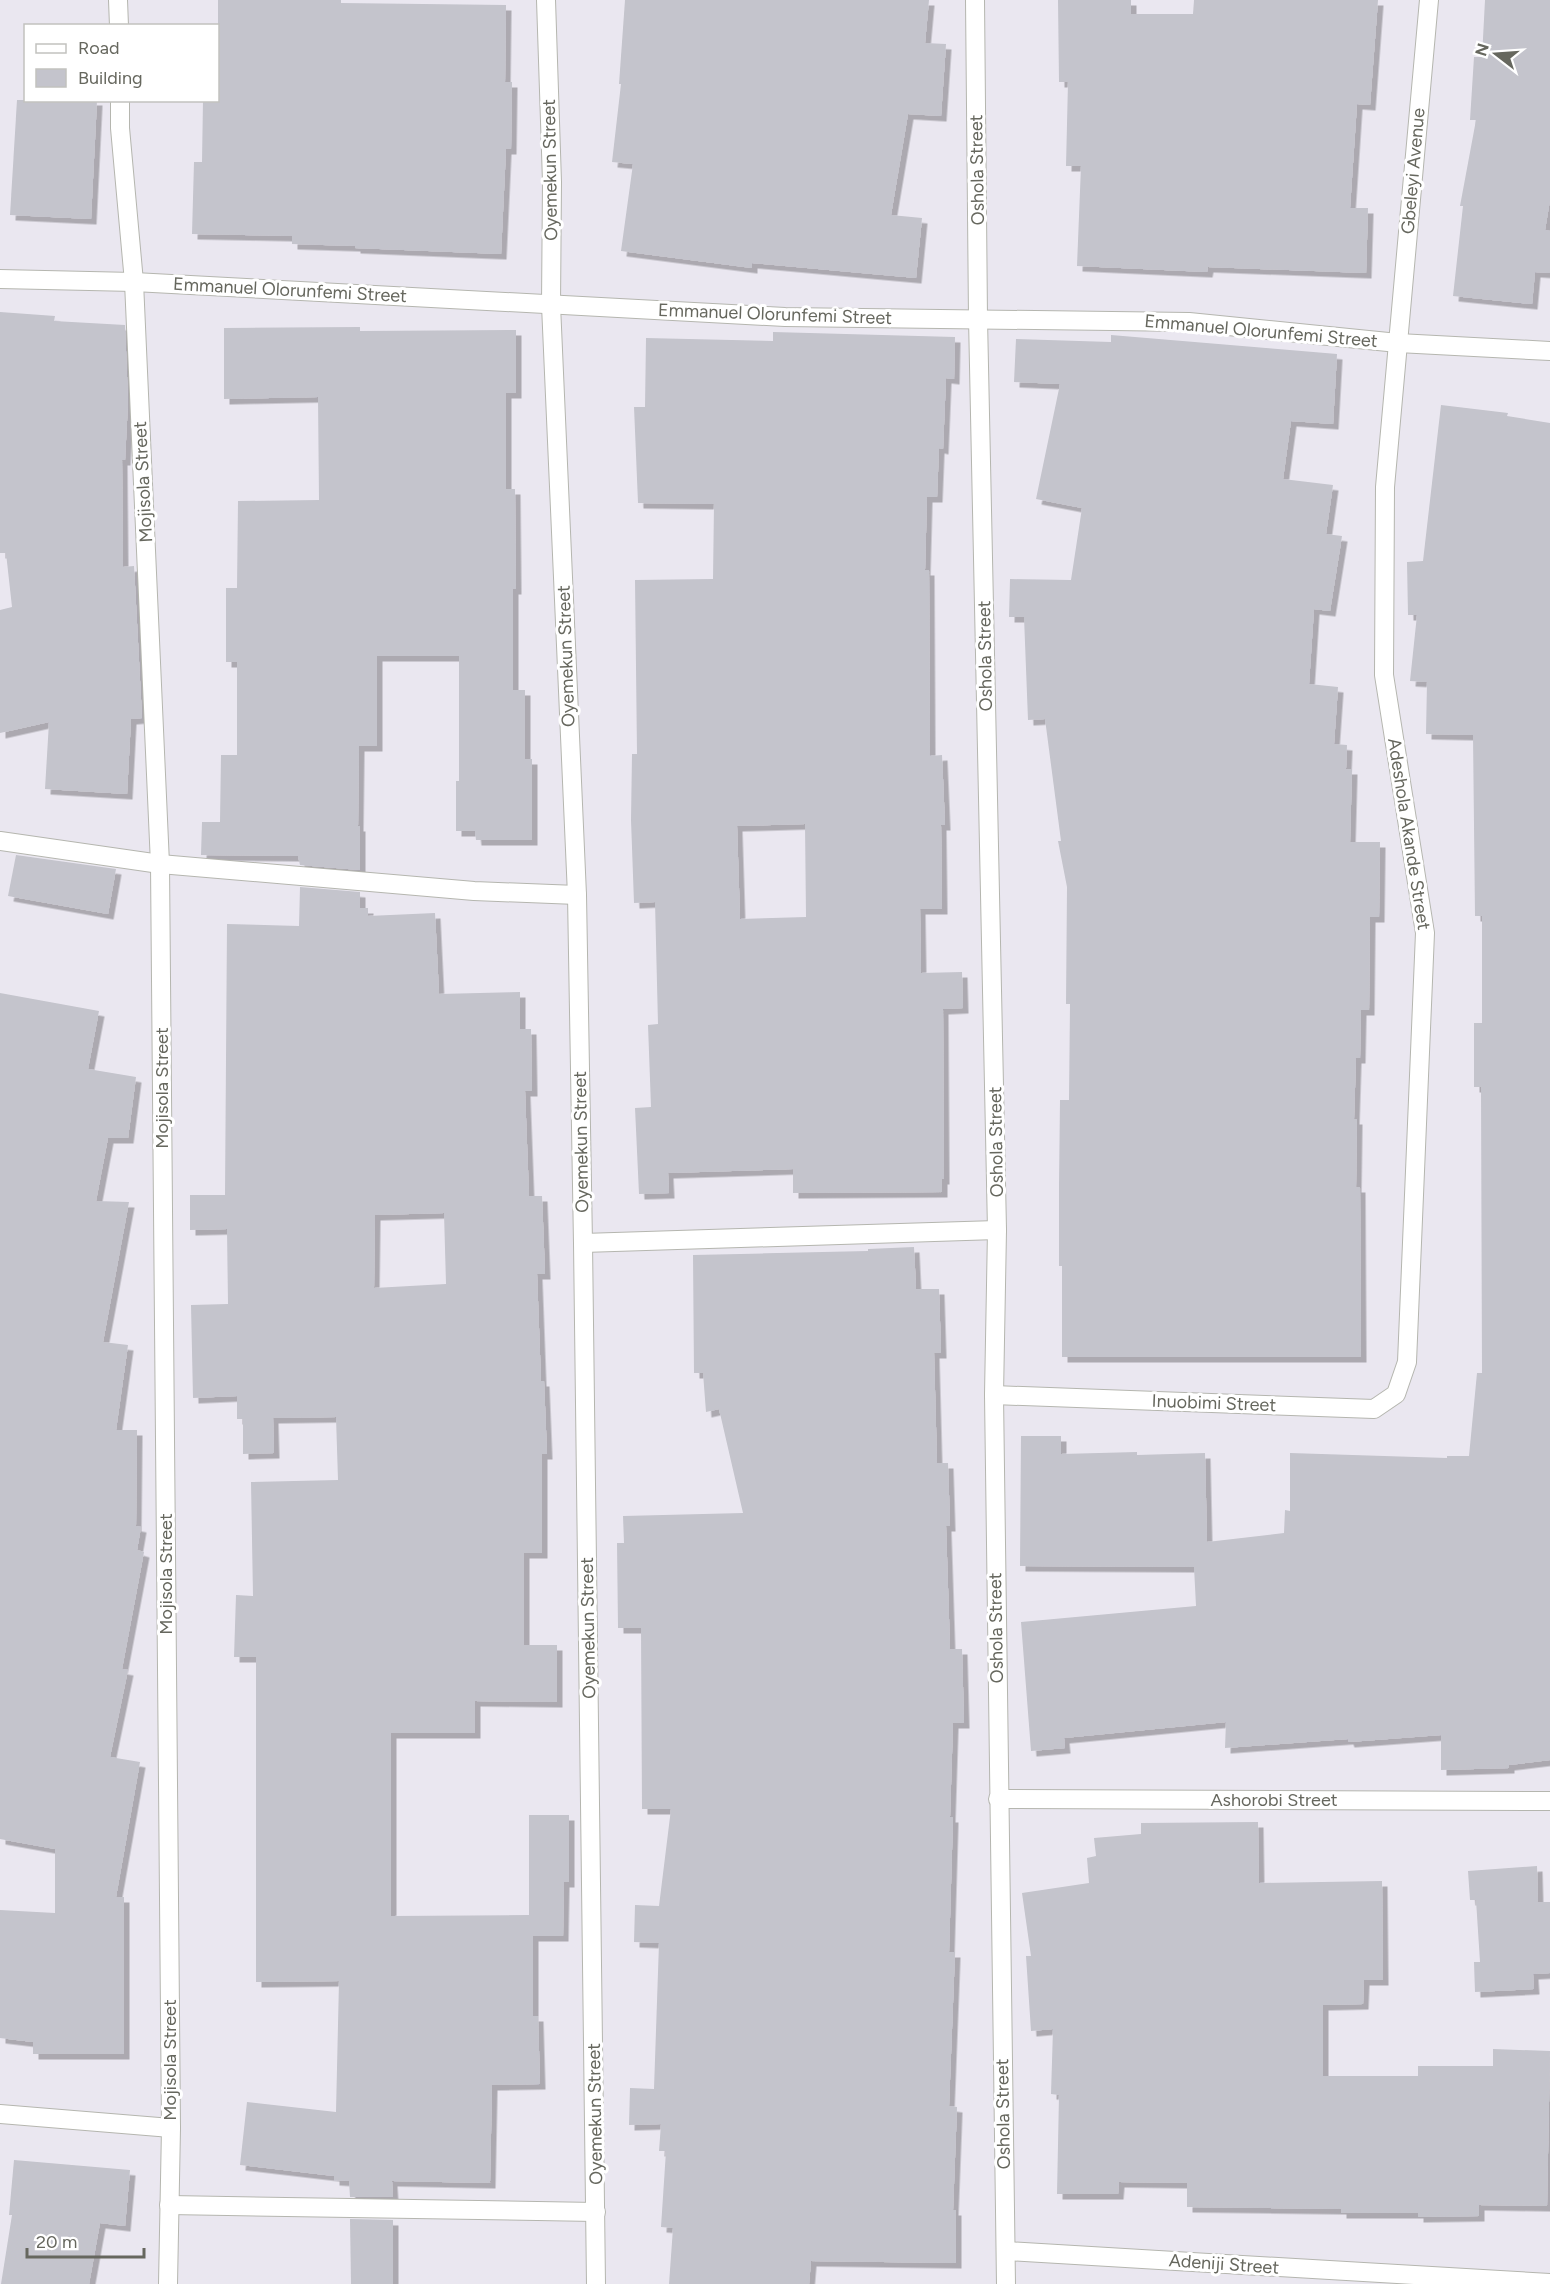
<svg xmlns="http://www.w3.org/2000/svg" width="1550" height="2284" viewBox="0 0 1550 2284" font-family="Figtree,sans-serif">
	<defs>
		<filter id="shadow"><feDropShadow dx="5.5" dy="5.5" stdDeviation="0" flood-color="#0004"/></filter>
	</defs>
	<rect width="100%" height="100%" fill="#eae7f0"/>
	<g fill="#c4c4cc" fill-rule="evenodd" filter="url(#shadow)">
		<path d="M218,0H341V3L506,5L505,82H512L511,149H506L501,254L355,248V246L292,244V236L192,234L194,162H202L203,100H218Z"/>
		<path d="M625,0H929L925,43L946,44L941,116L908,114L891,215L922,218L916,278L752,263V268L621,251L633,164L612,162L621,84H619Z"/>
		<path d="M1058,0H1131V14H1193L1194,0H1378L1370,105L1357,104L1350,208H1368L1366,273L1208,267L1207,272L1077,266L1081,166H1066L1068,82H1059Z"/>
		<path d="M1485,0H1550V200L1545,230L1550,231V273L1535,272L1532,304L1453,296L1463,206H1460L1476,120H1470L1474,57H1482Z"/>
		<path d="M17,100H97L91,219L10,215Z"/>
		<path d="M0,312L55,316L54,321L125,325L128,402L125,460H122L123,567L134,566L142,718L131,719L127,794L45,789L49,722L0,733V610L12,607L6,553H0Z"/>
		<path d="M360,327V331L516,330V393H506V489H515L516,589H513V690H525V759H532V840H476L475,831H456V781H459V656H377V746H359L358,826H360V870L300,865L298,856L201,855L202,822H220L221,755H237V662H226V588H237L238,501L319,500L318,397L224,399V328Z"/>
		<path d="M773,332L955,337L954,379L946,378L943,449L939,448L937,497H927L925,570H929L930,756L942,755L945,825H941L942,909H920L921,973L962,972L963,1008L943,1009L944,1179H942V1192L793,1193V1169L668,1173L669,1193L639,1194L635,1108L651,1107L648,1025L658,1024L655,902L634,903L631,820L632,754H637L635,580L713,579L714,504L638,503L634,407H645L646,338L773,341ZM805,824L806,917L740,919L737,826Z"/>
		<path d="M1111,335L1337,354L1333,424L1291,421L1283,479L1333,485L1326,534L1342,536L1330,611L1314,609L1309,684L1338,687L1334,744L1347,745L1346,769H1352L1350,842H1380L1379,917H1370L1369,1010H1361L1360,1058H1356L1354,1119H1357L1356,1187H1360L1361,1357H1062V1266H1059V1185L1060,1100H1069L1070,1004H1066L1067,887L1058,841H1061L1045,719L1028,720L1024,617H1009L1010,579L1071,580L1082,508L1036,499L1060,384L1014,382L1016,339L1111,342Z"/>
		<path d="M1441,405L1508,413L1507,416L1550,423V1760L1509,1765V1768L1441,1770V1735L1349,1742L1348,1739L1225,1748L1226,1722L1064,1738L1065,1748L1031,1751L1021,1622L1196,1606L1194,1567L1020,1566L1021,1436H1061V1454L1137,1452V1455L1205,1453L1207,1542L1284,1533L1285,1510L1290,1511V1453L1447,1458V1456H1469L1477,1373H1482L1481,1087H1474V1023H1482V916H1475L1473,735L1426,734L1427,682L1410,681L1417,615H1408L1407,562L1423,561Z"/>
		<path d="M16,855L116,869L108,914L8,896Z"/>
		<path d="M300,887L360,892V908H368V916L435,913L439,994L520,992V1029H531L532,1091H525L529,1196H542L545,1274H537L541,1381H544L547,1454H542V1553H524V1645H557V1702L475,1701V1733H391V1916L529,1915V1815H569V1882H564L563,1936H533V2016H538L540,2084L492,2085L490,2183L392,2181L393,2197H350L349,2181L334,2180V2176L240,2165L247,2102L336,2112L339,1981L256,1982V1657H234L236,1595L253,1596L251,1482L338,1480L336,1417L273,1418L274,1453L243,1454V1419H237V1396L193,1398L191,1305L228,1304L227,1229L190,1230V1195H225L227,924L299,926ZM444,1213L446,1284L374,1288L375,1215Z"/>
		<path d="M0,993L99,1011L88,1069L136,1077L128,1138H108L96,1201L129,1202L103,1342L128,1345L116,1430H137L136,1526L141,1527L137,1550L144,1552L122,1669L128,1670L110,1757L140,1762L116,1897H124V2054H33V2042L0,2038V1910L55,1913V1849L0,1839Z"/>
		<path d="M914,1247L916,1289H939L941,1353H934L937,1463H948L950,1526H946L950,1649H962L964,1723H953L950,1817H953L949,1952H955L949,2106L957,2107L953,2210H956V2263L811,2261L809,2284H669L673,2228L661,2227L666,2151H659L661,2124L629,2125L630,2088L654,2089L659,1943L634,1942L635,1905L659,1906L671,1809H642L641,1628H618L617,1543H624L623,1516L743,1513L719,1409L706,1412L703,1373H694L693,1255L868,1251V1249Z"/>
		<path d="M1258,1822L1259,1883L1382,1881L1383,1980H1364L1363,2004L1323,2005V2076H1418V2066H1493V2049L1550,2051L1547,2206L1479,2205V2216L1418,2217V2213H1341V2209L1187,2207V2183L1119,2182L1118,2194H1057L1059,2095L1051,2094L1053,2029L1031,2031L1026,1956H1031L1022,1893L1089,1883L1087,1858L1096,1856L1094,1838L1141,1834V1823Z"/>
		<path d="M1537,1866L1538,1902H1550V1973L1533,1974L1534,1989L1475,1992L1474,1962H1480L1476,1900H1470L1468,1871Z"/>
		<path d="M14,2160L130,2170L125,2226L100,2223L89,2284H1L12,2215H9Z"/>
		<path d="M350,2219L393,2220V2284H351Z"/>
	</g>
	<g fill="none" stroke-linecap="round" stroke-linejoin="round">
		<g stroke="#b5b6af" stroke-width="20">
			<g id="minor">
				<path d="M118,0L119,26"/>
				<path d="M546,0L552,182L551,305L577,895L583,1243L596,2284"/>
				<path d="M975,0L978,318L997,1230L994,1395L1006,2284"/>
				<path d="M120,100V128L134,282L160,864L171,2128L168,2284"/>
				<path d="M0,279L134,282L785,317L1189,322L1398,343L1550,351"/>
				<path d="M0,841L160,864L474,891L577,895"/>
				<path d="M583,1243L997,1230"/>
				<path d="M994,1395L1374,1409L1396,1394L1407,1362L1425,933L1384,675L1385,487L1429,0"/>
				<path d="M998,1799L1550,1801"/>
				<path d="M0,2114L171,2128"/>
				<path d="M169,2205L596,2212"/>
				<path d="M1006,2251L1550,2283"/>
			</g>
		</g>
		<use href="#minor" stroke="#fff" stroke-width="18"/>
	</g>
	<g text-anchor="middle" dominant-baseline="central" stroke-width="6" stroke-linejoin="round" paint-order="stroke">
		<g font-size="18" fill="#66675e" stroke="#fff">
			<text transform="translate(550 170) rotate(-91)">Oyemekun Street</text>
			<text transform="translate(977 170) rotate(-91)">Oshola Street</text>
			<text transform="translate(1413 171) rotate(-85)">Gbeleyi Avenue</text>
			<text transform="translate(290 290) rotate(3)">Emmanuel Olorunfemi Street</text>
			<text transform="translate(775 314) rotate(2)">Emmanuel Olorunfemi Street</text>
			<text transform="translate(1261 331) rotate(5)">Emmanuel Olorunfemi Street</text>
			<text transform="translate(143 482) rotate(-93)">Mojisola Street</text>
			<text transform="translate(566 656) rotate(-92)">Oyemekun Street</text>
			<text transform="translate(985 656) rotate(-91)">Oshola Street</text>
			<text transform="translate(1409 834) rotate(81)">Adeshola Akande Street</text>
			<text transform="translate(162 1088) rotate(-90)">Mojisola Street</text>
			<text transform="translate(581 1142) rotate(-91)">Oyemekun Street</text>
			<text transform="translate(996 1142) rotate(-91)">Oshola Street</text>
			<text transform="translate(1214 1403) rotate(2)">Inuobimi Street</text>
			<text transform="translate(166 1574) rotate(-90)">Mojisola Street</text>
			<text transform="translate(588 1628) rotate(-91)">Oyemekun Street</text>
			<text transform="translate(996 1628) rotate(-91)">Oshola Street</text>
			<text x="1274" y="1800">Ashorobi Street</text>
			<text transform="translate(170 2060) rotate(-90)">Mojisola Street</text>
			<text transform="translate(595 2114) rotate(-91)">Oyemekun Street</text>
			<text transform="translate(1003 2114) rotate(-91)">Oshola Street</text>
			<text transform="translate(1224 2264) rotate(4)">Adeniji Street</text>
		</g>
	</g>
	<rect x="24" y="24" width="195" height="78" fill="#ffffff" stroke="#c2c2bf" stroke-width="1.5"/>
	<rect x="36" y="44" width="30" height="9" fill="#ffffff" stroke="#c2c2bf" stroke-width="1.5"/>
	<text x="78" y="54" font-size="18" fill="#66675e">Road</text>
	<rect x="36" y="69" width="30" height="18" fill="#c4c4cc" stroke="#c2c2bf" stroke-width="1.5"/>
	<text x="78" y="84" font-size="18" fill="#66675e">Building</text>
	<g transform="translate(1496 54) rotate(287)" stroke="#ffffff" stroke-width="4.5" paint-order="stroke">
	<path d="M0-4.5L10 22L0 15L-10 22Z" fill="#66675e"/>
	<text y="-9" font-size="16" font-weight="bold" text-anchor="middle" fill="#66675e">N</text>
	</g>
	<path d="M27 2248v9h117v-9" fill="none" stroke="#66675e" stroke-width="3"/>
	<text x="36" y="2248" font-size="18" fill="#66675e" stroke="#ffffff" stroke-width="4.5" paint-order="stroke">20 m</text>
</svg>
